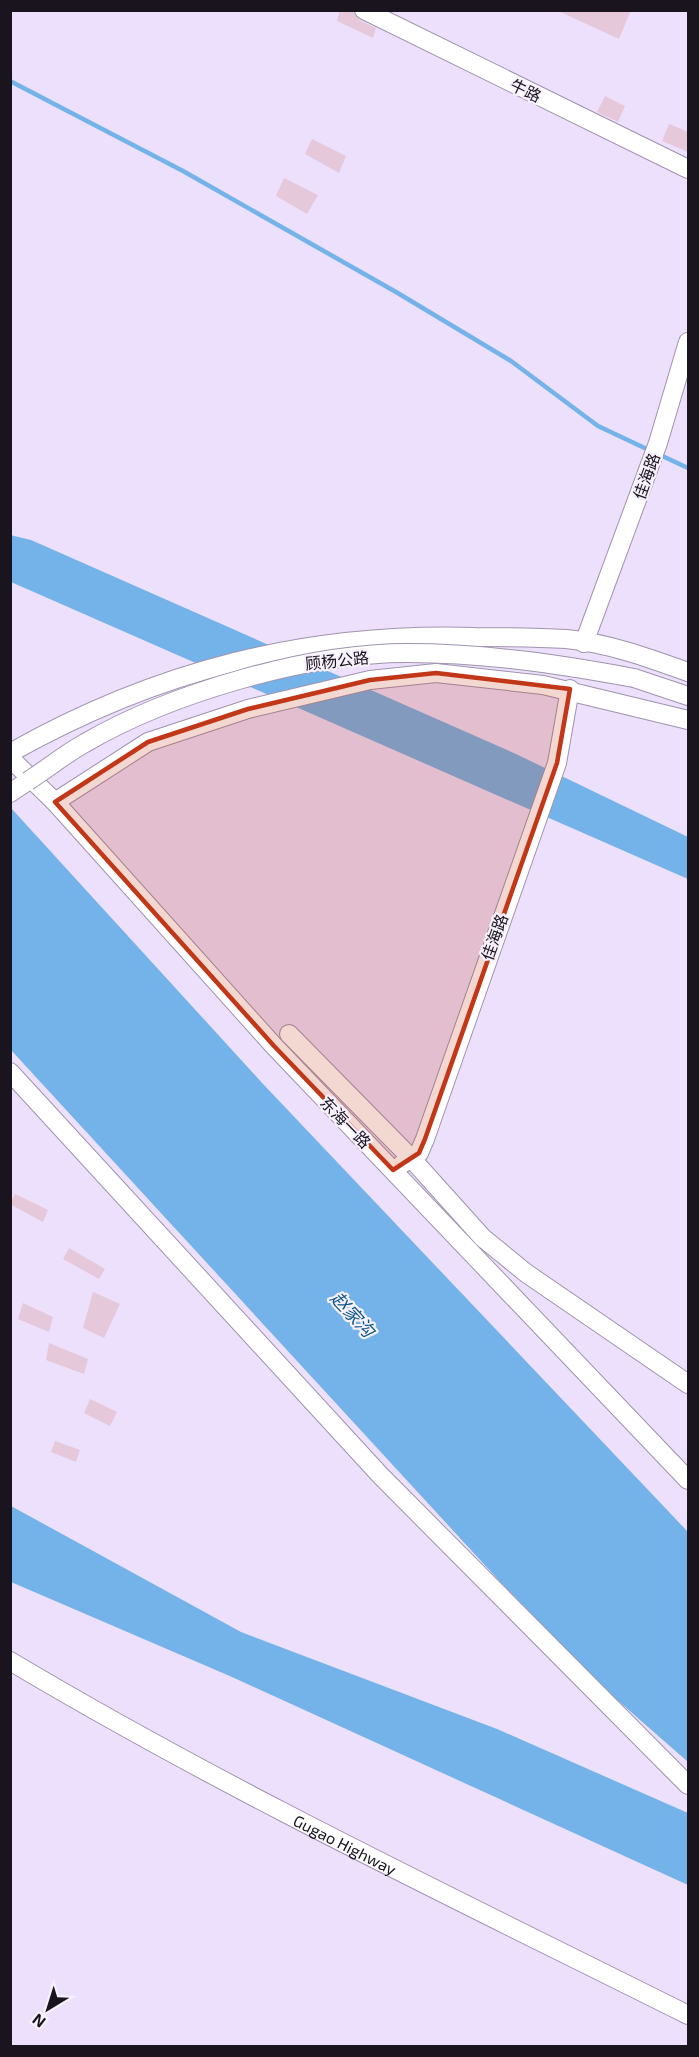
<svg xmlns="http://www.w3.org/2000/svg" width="699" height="2057" viewBox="0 0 699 2057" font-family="'Exo 2','Noto Sans SC',sans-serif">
	<rect width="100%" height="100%" fill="#ece0fc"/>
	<g fill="#74b3e9">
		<path d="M10,535L31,540L516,754L688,837V879L11,582Z"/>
		<path d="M11,808L264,1085L688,1532V1762L574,1662L11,1050Z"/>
		<path d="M11,1506L241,1632L497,1729L688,1813V1885L232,1677L11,1582Z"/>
	</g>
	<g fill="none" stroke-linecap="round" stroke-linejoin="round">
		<g stroke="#74b3e9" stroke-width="4.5">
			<path d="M10,81L183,171L396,292L511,361L598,426L651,451"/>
			<path d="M658,454L688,468"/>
		</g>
	</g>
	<g fill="#e5c8d9">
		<path d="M340,10H353L359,20L376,28L373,38L337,21Z"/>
		<path d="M556,10H631L619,39Z"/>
		<path d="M605,96L625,106L618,122L597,112Z"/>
		<path d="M669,124L688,132V152L662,141Z"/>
		<path d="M312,139L346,156L339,173L305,154Z"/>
		<path d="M284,178L318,195L307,214L276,196Z"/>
		<path d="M15,1194L48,1210L43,1222L10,1204Z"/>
		<path d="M69,1248L105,1269L99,1279L63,1259Z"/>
		<path d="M93,1292L120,1304L104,1338L83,1328Z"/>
		<path d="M23,1303L53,1317L49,1332L18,1319Z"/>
		<path d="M49,1343L88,1359L84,1374L46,1360Z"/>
		<path d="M90,1399L117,1412L110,1426L84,1413Z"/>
		<path d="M55,1441L80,1450L76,1462L51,1452Z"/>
	</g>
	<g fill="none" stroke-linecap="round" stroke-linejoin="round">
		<g stroke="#9f93ae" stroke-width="20">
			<g id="minor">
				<path d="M364,10L688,169"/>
				<path d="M584,643L658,443L688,342"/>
				<path d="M634,678L688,696"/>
				<path d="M10,753C157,670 307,632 475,637C505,637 536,637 566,639C608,643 649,658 688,672"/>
				<path d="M10,758L55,802L274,1046L688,1480"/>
				<path d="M10,793L28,781"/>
				<path d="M55,802L148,742L248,709L370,680L436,673L543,685L688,720"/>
				<path d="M289,1034L411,1158L483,1238L526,1273L688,1384"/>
				<path d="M10,1072L380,1475L688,1785"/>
				<path d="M402,1164L419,1153L425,1139L557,763L570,689"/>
				<path id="s1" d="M10,1661C230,1792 460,1901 688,2015"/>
			</g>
		</g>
		<use href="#minor" stroke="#fff" stroke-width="18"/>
		<g stroke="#9f93ae" stroke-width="20" stroke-linecap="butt">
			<path id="minor-bridge" d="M28,781C47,769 65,754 85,743C171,693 308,653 407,653C484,653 559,664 634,678"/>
		</g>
		<use href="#minor-bridge" stroke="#fff" stroke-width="18"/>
	</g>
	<path fill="#c13718" fill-opacity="0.2" stroke="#c13718" stroke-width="4.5" stroke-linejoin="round" d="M436,673L570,689L557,763L425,1139L419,1153L393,1170L274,1046L55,802L148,742L248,709L370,680Z"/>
	<g text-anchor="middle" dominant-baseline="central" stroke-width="4.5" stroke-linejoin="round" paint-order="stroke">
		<g font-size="16" fill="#19141e" stroke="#f6f1fc">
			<text transform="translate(526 90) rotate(26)">牛路</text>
			<text transform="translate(646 476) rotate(-70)">佳海路</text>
			<text transform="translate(337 660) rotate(-6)">顾杨公路</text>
			<text transform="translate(494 937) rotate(-70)">佳海路</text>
			<text transform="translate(346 1122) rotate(46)">东海一路</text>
			<text stroke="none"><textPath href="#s1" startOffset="382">Gugao Highway</textPath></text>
		</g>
		<g font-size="18" font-style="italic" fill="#0e5789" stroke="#f6f1fc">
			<text transform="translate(353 1314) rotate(47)">赵家沟</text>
		</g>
	</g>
	<rect width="699" height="2057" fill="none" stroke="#19141e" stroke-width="24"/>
	<g transform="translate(48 2009) rotate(218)" stroke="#f6f1fc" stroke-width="4.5" paint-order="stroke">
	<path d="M0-4.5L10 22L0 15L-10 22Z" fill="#19141e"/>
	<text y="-9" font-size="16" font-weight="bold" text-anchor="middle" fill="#19141e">N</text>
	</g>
</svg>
